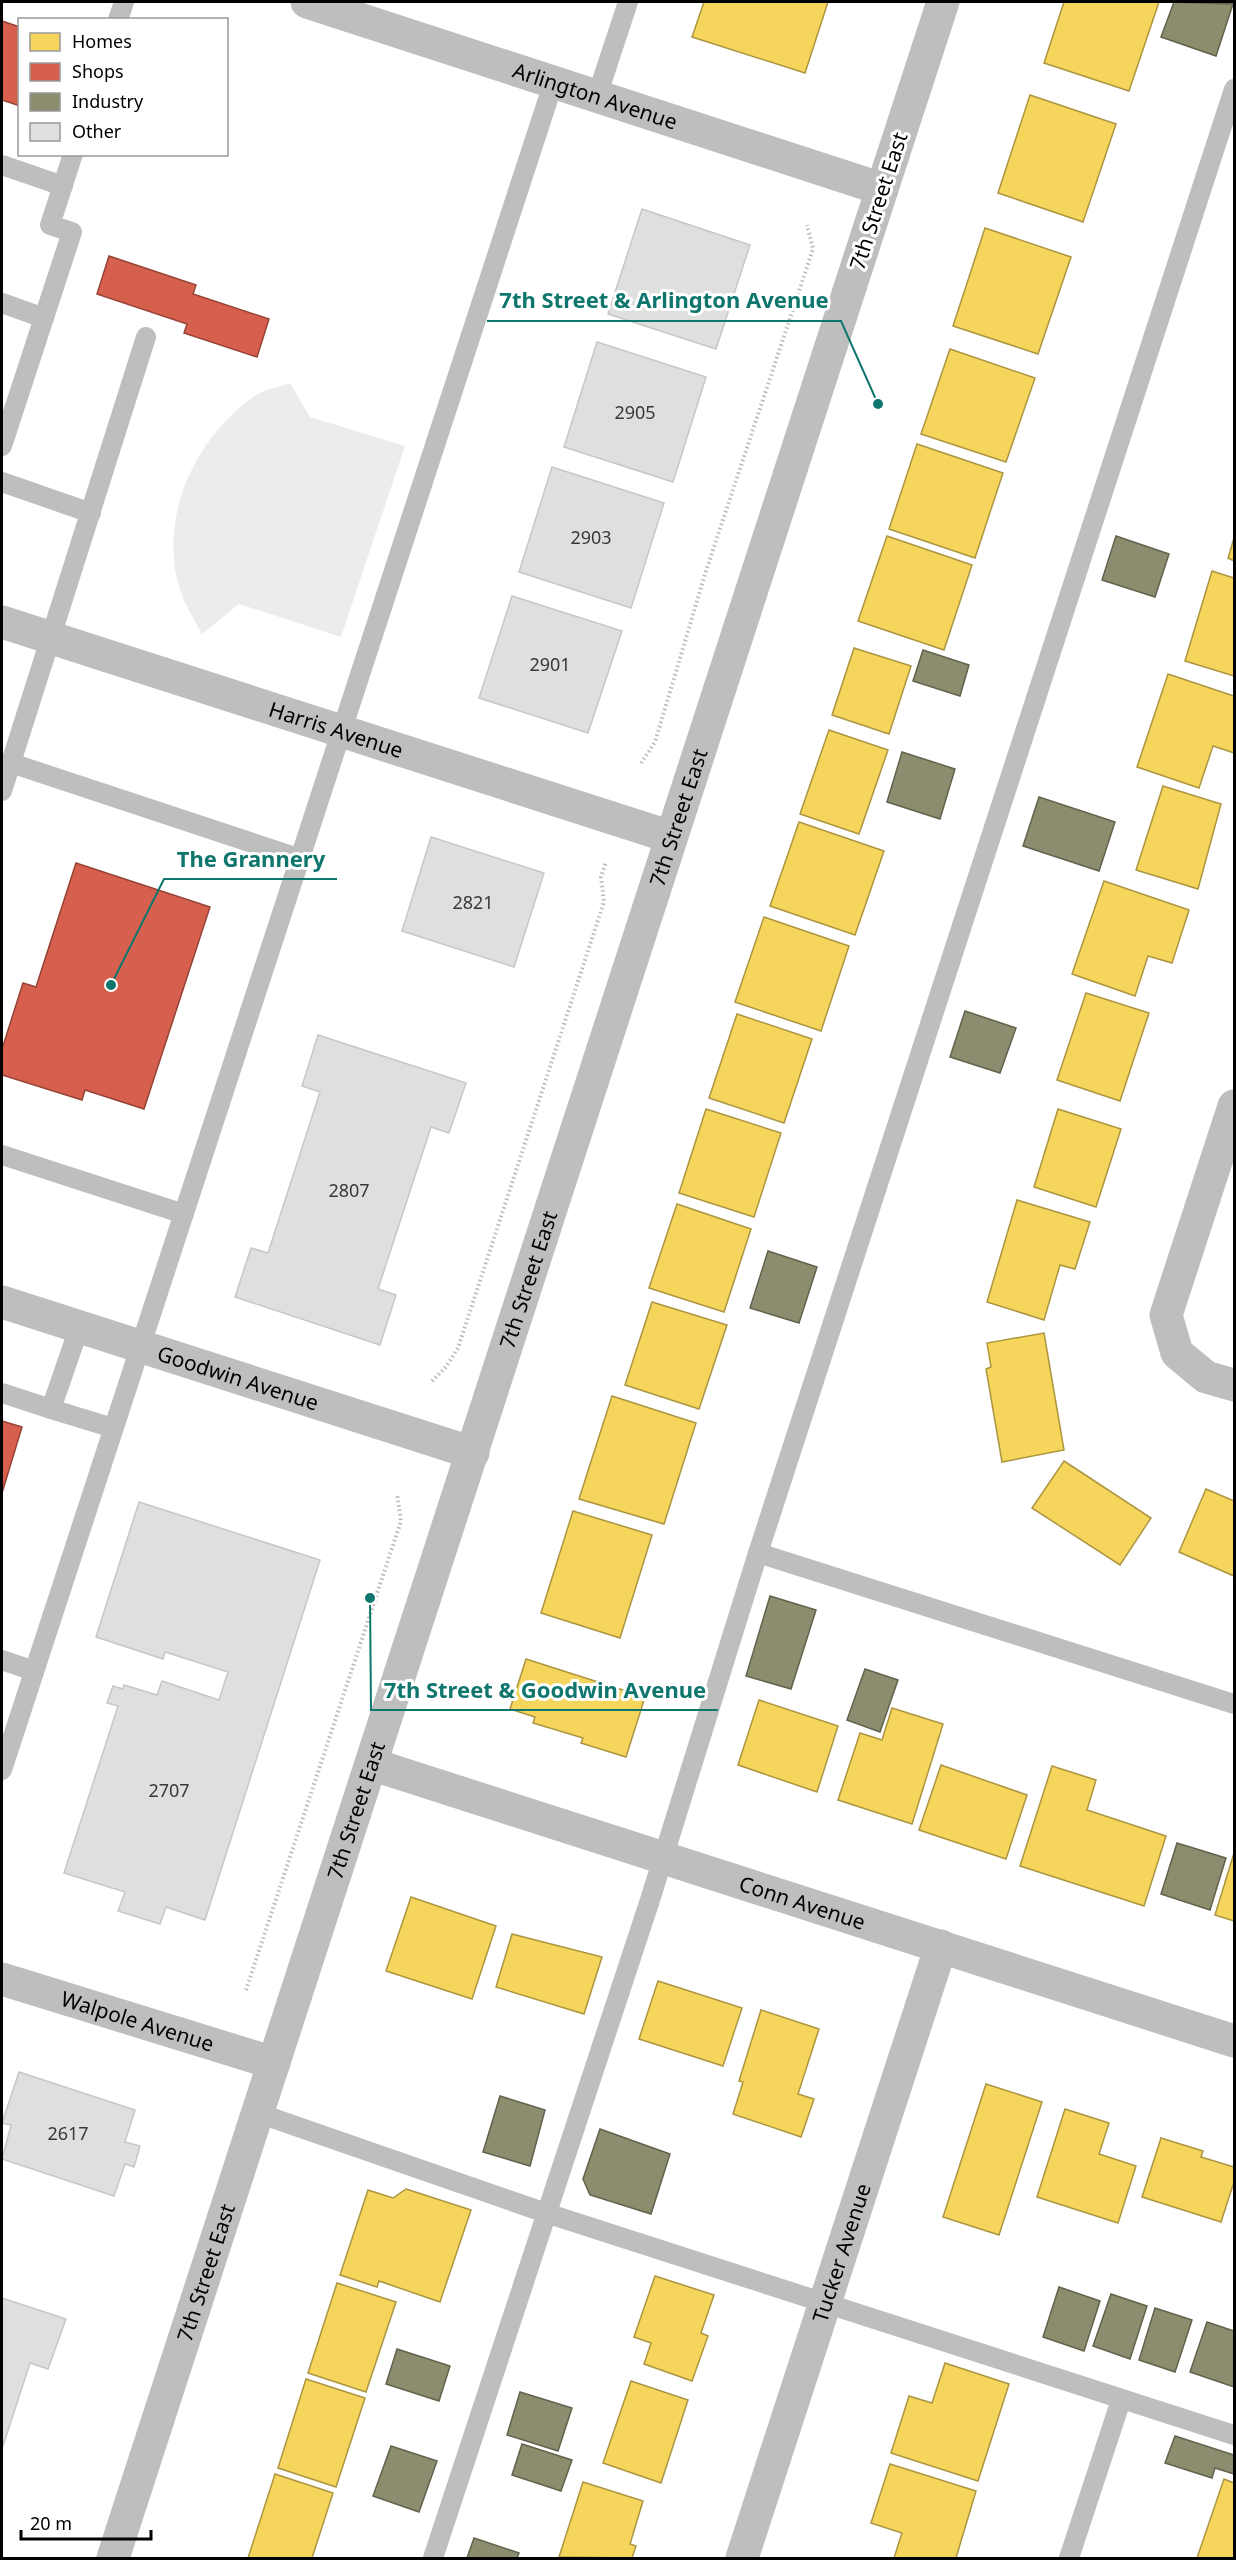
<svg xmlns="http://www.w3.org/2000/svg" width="1236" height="2560" viewBox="0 0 1236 2560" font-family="'Noto Sans',sans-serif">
	<rect width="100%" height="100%" fill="#fff"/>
	<path fill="#ececec" d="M290,383L310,417L405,446L341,637L239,604L202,634C195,620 186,607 181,593C156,519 195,437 256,395C265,389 280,387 290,383Z"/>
	<g fill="#f6d55c" stroke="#ac9540" stroke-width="1.5">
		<path d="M704,2H828L805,73L692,37Z"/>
		<path d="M1064,2H1159L1129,91L1044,63Z"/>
		<path d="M1030,95L1116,124L1083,222L998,193Z"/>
		<path d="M985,228L1071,257L1038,354L953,326Z"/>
		<path d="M950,349L1035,378L1006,462L921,434Z"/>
		<path d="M917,444L1003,473L975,558L889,529Z"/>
		<path d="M887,536L972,565L944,650L858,621Z"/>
		<path d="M1234,538V561L1228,558Z"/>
		<path d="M1212,571L1234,578V676L1185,661Z"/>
		<path d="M854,648L911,666L889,734L832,715Z"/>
		<path d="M1168,674L1234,696V753L1213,746L1199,788L1137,767Z"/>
		<path d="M829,730L888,750L859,834L800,814Z"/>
		<path d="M1163,786L1221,804L1198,889L1136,870Z"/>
		<path d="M799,822L884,851L855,935L770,906Z"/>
		<path d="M1104,881L1189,910L1172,963L1148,956L1135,996L1072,974Z"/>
		<path d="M764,917L849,946L821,1031L735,1002Z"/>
		<path d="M1086,993L1149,1013L1120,1101L1057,1080Z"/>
		<path d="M737,1014L812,1039L784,1123L709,1098Z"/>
		<path d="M706,1109L781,1133L754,1217L679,1193Z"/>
		<path d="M1058,1109L1121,1129L1096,1207L1034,1187Z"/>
		<path d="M1017,1200L1090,1222L1075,1269L1060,1265L1044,1320L987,1302Z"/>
		<path d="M677,1204L751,1229L724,1312L649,1288Z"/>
		<path d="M652,1302L727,1325L699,1409L625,1385Z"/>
		<path d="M1044,1333L1064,1450L1002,1462L986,1369L991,1367L987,1343Z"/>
		<path d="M612,1396L696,1423L664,1524L579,1499Z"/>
		<path d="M1064,1461L1151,1518L1120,1565L1032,1508Z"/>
		<path d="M1206,1489L1234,1501V1576L1179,1552Z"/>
		<path d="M573,1511L652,1535L620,1638L541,1613Z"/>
		<path d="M526,1659L645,1697L626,1757L581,1743L583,1738L533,1723L535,1717L510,1709Z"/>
		<path d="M759,1700L838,1726L817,1792L738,1765Z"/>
		<path d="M892,1708L943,1724L912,1824L838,1800L860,1733L882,1740Z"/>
		<path d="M941,1765L1027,1795L1006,1859L919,1830Z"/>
		<path d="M1052,1766L1096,1780L1087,1810L1166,1836L1144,1906L1020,1866Z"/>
		<path d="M1234,1853V1921L1215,1915Z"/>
		<path d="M411,1897L496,1926L472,1999L386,1971Z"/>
		<path d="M512,1934L602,1957L584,2014L496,1987Z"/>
		<path d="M658,1981L742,2008L723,2066L639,2039Z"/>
		<path d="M761,2010L819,2029L798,2094L814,2099L801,2137L733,2114L743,2082L739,2081Z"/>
		<path d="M986,2084L1042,2102L999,2235L943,2217Z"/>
		<path d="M1065,2109L1109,2123L1099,2154L1136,2166L1118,2223L1037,2197Z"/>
		<path d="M1161,2138L1203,2151L1201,2157L1234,2167V2182L1221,2222L1142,2197Z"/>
		<path d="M406,2189L471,2210L440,2302L379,2281L377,2287L340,2275L368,2190L393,2198Z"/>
		<path d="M655,2276L714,2295L701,2333L708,2336L692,2381L644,2364L651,2343L634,2337Z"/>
		<path d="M337,2283L396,2302L366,2392L308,2373Z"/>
		<path d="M945,2363L1009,2384L978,2481L891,2453L909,2396L932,2403Z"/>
		<path d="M306,2379L365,2398L336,2487L278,2468Z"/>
		<path d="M631,2381L688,2400L661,2483L603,2463Z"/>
		<path d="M890,2464L976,2491L956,2558H894L902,2533L871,2523Z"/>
		<path d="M275,2474L333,2493L312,2558H248Z"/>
		<path d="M1224,2479L1234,2483V2558H1197Z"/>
		<path d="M583,2482L643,2501L630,2544L636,2546L632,2558L559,2557Z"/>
	</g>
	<g fill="#d6604d" stroke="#964336" stroke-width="1.5">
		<path d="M2,21L20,27V106L2,100Z"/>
		<path d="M109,256L196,285L193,294L269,319L257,357L184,333L187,324L97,294Z"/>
		<path d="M76,863L210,907L144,1109L85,1090L82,1100L2,1075V1049L23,983L36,987Z"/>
		<path d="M2,1421L22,1427L2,1493Z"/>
	</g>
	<g fill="#8c8c6e" stroke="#62624d" stroke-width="1.5">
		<path d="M1174,2L1233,4L1216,56L1161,37Z"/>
		<path d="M1116,536L1169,554L1155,597L1102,580Z"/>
		<path d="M923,650L969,665L960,696L913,681Z"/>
		<path d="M902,752L955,769L940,819L887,802Z"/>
		<path d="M1039,797L1115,822L1099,871L1023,846Z"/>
		<path d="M965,1011L1016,1028L1000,1073L950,1057Z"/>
		<path d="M768,1251L817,1267L799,1323L750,1308Z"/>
		<path d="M770,1596L816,1610L791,1689L746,1676Z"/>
		<path d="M865,1669L898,1680L880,1732L847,1720Z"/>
		<path d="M1177,1843L1226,1858L1210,1910L1161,1894Z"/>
		<path d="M500,2096L545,2110L530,2166L483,2152Z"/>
		<path d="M600,2129L670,2154L651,2214L590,2195L583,2179Z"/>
		<path d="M1059,2287L1100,2301L1084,2351L1043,2337Z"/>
		<path d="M1111,2294L1147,2306L1130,2359L1093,2346Z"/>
		<path d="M1155,2308L1192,2320L1175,2372L1139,2360Z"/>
		<path d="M1207,2322L1234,2331V2387L1190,2372Z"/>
		<path d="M397,2349L450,2366L439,2401L386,2384Z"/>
		<path d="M520,2392L572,2408L558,2451L507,2435Z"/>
		<path d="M1175,2436L1234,2455V2474L1215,2468L1212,2478L1165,2463Z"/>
		<path d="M522,2444L572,2460L561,2491L512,2475Z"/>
		<path d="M391,2446L437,2461L419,2512L373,2496Z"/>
		<path d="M474,2538L519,2553L517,2558H467Z"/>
	</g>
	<g fill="#dfdfdf" stroke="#c7c7c7" stroke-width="1.5">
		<path d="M642,209L750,245L716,349L608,314Z"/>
		<path d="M597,342L706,377L673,482L564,447Z"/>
		<path d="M552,467L664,503L631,608L519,572Z"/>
		<path d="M512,596L622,631L588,733L479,698Z"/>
		<path d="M431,837L544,873L514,967L402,931Z"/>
		<path d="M318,1035L466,1083L449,1133L431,1127L378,1289L396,1295L380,1345L235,1297L251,1248L268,1253L320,1092L302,1086Z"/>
		<path d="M139,1502L320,1560L205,1920L166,1907L160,1924L118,1911L125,1892L64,1873L118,1706L107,1703L113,1686L123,1689L124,1685L157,1695L162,1681L219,1700L228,1672L165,1652L163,1659L96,1637Z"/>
		<path d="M19,2072L135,2110L125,2142L140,2146L134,2167L125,2164L114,2196L2,2159L11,2125L2,2123Z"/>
		<path d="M2,2298L66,2319L48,2369L30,2363L2,2449Z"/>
	</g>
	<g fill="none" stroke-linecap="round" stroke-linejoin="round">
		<g stroke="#b9b9b9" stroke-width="4" stroke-dasharray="1.5 3" stroke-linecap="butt">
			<path d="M641,763L655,742L706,571L813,249L807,225"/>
			<path d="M432,1381L446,1367L458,1348L604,902L601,877L606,862"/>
			<path d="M246,1990L401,1521L397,1494"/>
		</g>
		<g stroke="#bebebe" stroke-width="20">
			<path d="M118,20L124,2"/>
			<path d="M597,96L628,2"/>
			<path d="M2,165L63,186"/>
			<path d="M2,303L44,318"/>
			<path d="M2,446L72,232L50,225L73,154"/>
			<path d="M2,482L91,513"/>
			<path d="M11,763L298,858"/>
			<path d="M2,791L146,337"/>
			<path d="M2,1155L184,1214"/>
			<path d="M2,1393L51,1409L79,1328"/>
			<path d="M51,1409L113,1428"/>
			<path d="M758,1553L1234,1704"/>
			<path d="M2,1660L34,1671"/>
			<path d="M2,1770L554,81"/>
			<path d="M258,2113L546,2213L1234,2435"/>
			<path d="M433,2558L650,1900L758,1553L1234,89"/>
			<path d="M1069,2558L1121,2400"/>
		</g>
		<g stroke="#bebebe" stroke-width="33">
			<path id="s1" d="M2,622L671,837"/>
			<path d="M1234,1106L1166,1315L1177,1353L1206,1377L1234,1385"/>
			<path id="s2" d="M2,1302L473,1453"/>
			<path id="s3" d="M371,1764L1234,2041"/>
			<path id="s4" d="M2,1979L274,2063"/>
			<path id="s5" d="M113,2558L882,189"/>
			<path id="s6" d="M742,2558L941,1946"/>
		</g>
		<path stroke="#bebebe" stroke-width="33" id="s7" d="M307,2L882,189L943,2"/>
	</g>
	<g text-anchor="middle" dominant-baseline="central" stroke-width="6" stroke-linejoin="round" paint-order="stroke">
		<g font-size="18" fill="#383838">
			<text x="635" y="412">2905</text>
			<text x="591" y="537">2903</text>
			<text x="550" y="664">2901</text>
			<text x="473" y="902">2821</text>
			<text x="349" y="1190">2807</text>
			<text x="169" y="1790">2707</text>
			<text x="68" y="2133">2617</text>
		</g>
		<g font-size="21" fill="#000" stroke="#fff">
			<text stroke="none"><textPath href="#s7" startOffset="303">Arlington Avenue</textPath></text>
			<text transform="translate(878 201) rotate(-72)">7th Street East</text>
			<text stroke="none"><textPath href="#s1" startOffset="351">Harris Avenue</textPath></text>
			<text stroke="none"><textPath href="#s5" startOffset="1830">7th Street East</textPath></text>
			<text stroke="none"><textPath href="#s5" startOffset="1344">7th Street East</textPath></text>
			<text stroke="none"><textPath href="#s2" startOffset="248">Goodwin Avenue</textPath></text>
			<text stroke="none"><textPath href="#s5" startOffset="786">7th Street East</textPath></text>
			<text stroke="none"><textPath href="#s3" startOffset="453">Conn Avenue</textPath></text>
			<text stroke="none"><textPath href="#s4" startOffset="142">Walpole Avenue</textPath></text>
			<text stroke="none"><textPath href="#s6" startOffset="321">Tucker Avenue</textPath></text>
			<text stroke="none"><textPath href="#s5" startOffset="300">7th Street East</textPath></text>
		</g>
	</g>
	<path fill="none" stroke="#0f766e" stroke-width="2" d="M878 404L841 321H487M111 985L164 879H337M370 1598L371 1710H718"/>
	<g fill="#0f766e" stroke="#fff" stroke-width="2">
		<circle cx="878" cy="404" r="6"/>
		<circle cx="111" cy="985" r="6"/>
		<circle cx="370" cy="1598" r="6"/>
	</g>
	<g font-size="22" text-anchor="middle" font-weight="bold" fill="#0f766e" stroke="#fff" stroke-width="6" stroke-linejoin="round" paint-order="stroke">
		<text x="664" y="308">7th Street &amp; Arlington Avenue</text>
		<text x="251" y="867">The Grannery</text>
		<text x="545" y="1698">7th Street &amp; Goodwin Avenue</text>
	</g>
	<rect width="1236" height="2560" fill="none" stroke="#000000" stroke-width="6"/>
	<rect x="18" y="18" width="210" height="138" fill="#ffffff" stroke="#999999" stroke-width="1.5"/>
	<rect x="30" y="33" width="30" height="18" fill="#f6d55c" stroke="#999999" stroke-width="1.5"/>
	<text x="72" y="48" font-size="18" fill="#000000">Homes</text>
	<rect x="30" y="63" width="30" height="18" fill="#d6604d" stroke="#999999" stroke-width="1.5"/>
	<text x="72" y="78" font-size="18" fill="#000000">Shops</text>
	<rect x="30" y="93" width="30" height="18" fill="#8c8c6e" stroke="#999999" stroke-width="1.5"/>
	<text x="72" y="108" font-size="18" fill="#000000">Industry</text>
	<rect x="30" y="123" width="30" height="18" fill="#dfdfdf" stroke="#999999" stroke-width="1.5"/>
	<text x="72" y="138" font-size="18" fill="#000000">Other</text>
	<path d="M21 2530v9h130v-9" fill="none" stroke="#000000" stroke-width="3"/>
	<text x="30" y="2530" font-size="18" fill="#000000" stroke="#ffffff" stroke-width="4.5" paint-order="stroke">20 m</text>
</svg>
